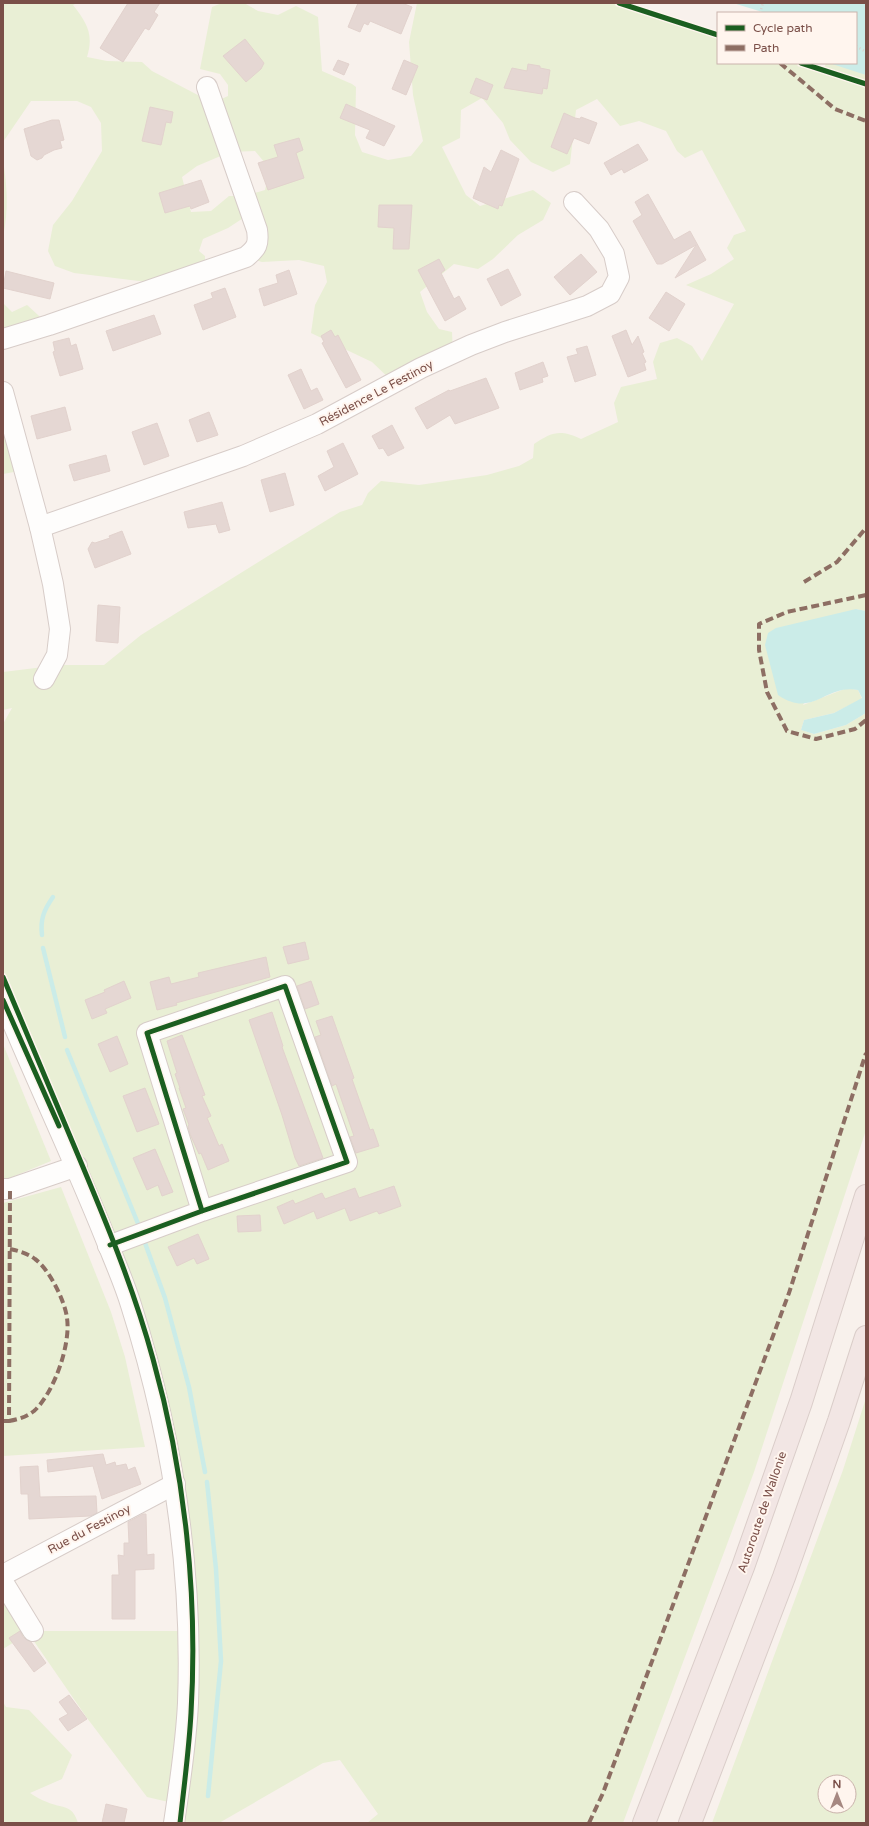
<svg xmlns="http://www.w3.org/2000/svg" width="869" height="1826" viewBox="0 0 869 1826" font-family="'Varela Round',sans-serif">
	<rect width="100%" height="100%" fill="#f8f1ec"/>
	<g fill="#e9efd5" fill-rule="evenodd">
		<path d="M3,3H77L73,5C87,23 94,34 87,57L107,61L142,62L152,71L213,103L228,96V85L220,74L200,69L212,7L222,3H244L258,11L278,15L296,6L318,17L322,71L352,84L356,87L355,135L362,152L388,160L411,156L423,141L413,95L409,42L417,3H619L718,35V63H801L823,71L826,63H830L866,73V611L856,609L803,705L847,688L858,690L862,699L834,713L804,720L801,730L814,734L846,725L866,713V1130L754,1472L623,1823H367L378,1814L340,1760L323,1763L219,1823H174L177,1804L147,1797L87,1718L31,1637L32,1631L3,1649V1582L33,1631H187L147,1360L3,1000V724L12,708L3,710V672L60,665H104L141,635L268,556L340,512L362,505L368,493L381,481L419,485L487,475L519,466L533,458L534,444C552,432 560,429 581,439L618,422L614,403L621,387L657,379L653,362L660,343L677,338L692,346L702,361L734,304L686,285L711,274L734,259L727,248L734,235L746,231L702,150L685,158L677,151L666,131L639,121L620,126L597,99L576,110L570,164L553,172L531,162L510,140L503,123L482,98L461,110L460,138L442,147L466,195L480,206L533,190L551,203L543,220L518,235L493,259L478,269L454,264L420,292L427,312L439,329L452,332L453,354L394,383L372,362L311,333L315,305L327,282L324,266L299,260L262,262L246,257L251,213L228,228L203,239L199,251L205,256V271L147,282L74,273L55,266L48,251L53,225L72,201L102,151L101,123L91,107L77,101H31L3,142ZM255,151L270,169L265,190L245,196H229L211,211L191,212L182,177L197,166L230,152Z"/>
		<path d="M3,160C7,185 9,211 3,236Z"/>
		<path d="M3,303L12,312L27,305L49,325L3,339Z"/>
		<path d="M3,392L25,470L3,474Z"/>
		<path d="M3,1044L51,1161L5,1180H3Z"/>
		<path d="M61,1187L111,1312L125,1357L145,1447L3,1456V1203Z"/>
		<path d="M866,1398V1823H712L843,1470ZM825,1782H849V1806H825Z"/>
		<path d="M3,1702L6,1707L29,1710L72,1755L62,1779L30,1793C35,1796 41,1800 47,1802C62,1809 72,1803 78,1823H3Z"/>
	</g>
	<g fill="#cbece8">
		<path d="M733,3H866V75L829,63H856V13H766Z"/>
		<path d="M856,609L866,611V713L846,725L814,734L801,730L804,720L834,713L862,698L858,690C825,684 813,719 778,695L765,645L768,633L776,628Z"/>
	</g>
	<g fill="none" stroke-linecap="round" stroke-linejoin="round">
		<g stroke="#cbece8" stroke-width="4.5">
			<path d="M42,935C40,919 44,910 53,897"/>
			<path d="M43,948L65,1037"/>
			<path d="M67,1050L139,1226"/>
			<path d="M145,1243L165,1298L189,1387L205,1472"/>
			<path d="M207,1482L216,1569L221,1661L208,1796"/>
		</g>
	</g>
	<g fill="#e5d7d3" stroke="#e2d2cd">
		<path d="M128,3H160L154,12L158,15L149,30L145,28L123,62L100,48Z"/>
		<path d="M358,3H402L412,7L401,34L370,21L368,25L364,23L360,32L348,27Z"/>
		<path d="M245,39L264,63L261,69L246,82L223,56Z"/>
		<path d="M338,60L349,64L344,75L333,70Z"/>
		<path d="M404,60L418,66L406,95L392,89Z"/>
		<path d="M528,64L540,66V68L550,70L547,89L543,88L542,94L504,88L512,68L527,71Z"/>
		<path d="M476,78L493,85L487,100L470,93Z"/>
		<path d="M346,104L395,126L384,146L366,138L370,130L340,118Z"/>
		<path d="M150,107L173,112L171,123L166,122L161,145L142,141Z"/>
		<path d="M564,113L575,118L580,119L581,117L597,123L589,144L574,138L567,154L551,147Z"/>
		<path d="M52,120H59L64,140L60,141L62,148L54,150L44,155L42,158L37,160L31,156L24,129Z"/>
		<path d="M299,138L303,150L296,153L304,178L268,190L258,163L278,157L274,145Z"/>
		<path d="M638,144L648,160L624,173L622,169L611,175L604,163Z"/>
		<path d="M501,150L519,159L502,206L499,205L498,209L473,198L484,167L491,172Z"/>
		<path d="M201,180L209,202L191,209L190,206L165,213L159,193Z"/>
		<path d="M648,194L674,240L690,231L706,260L675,278L696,245L662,264H657L633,221L642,215L635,202Z"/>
		<path d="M379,205H412L409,249H393L394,228L378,227Z"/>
		<path d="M581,254L597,272L570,295L554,277Z"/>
		<path d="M439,259L445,270L441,273L454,299L459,296L466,309L445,321L418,270Z"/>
		<path d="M508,269L521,295L501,306L487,279Z"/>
		<path d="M289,270L297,294L264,306L259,289L278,283L276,275Z"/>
		<path d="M6,271L54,283L50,299L3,288Z"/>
		<path d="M225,288L236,317L203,330L194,305L213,298L211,293Z"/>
		<path d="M666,292L685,304L669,331L649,318Z"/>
		<path d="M154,315L161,334L113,351L106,331Z"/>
		<path d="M331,330L335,337L338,335L361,380L346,388L322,343L324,342L321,336Z"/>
		<path d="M626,330L632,345L638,336L644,352L642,353L646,362L644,363L646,370L628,377L612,336Z"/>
		<path d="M69,338L71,346L76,344L83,369L60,376L53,352L55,351L53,342Z"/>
		<path d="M587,346L596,375L575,382L567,357L578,354L576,349Z"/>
		<path d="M543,362L548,376L542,378L543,382L520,390L515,373Z"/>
		<path d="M301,369L311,391L317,388L323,400L304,409L288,375Z"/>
		<path d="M486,378L499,408L455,424L450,415L427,429L415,408L449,390L450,391Z"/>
		<path d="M65,407L71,430L37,439L31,416Z"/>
		<path d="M209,412L218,435L197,442L189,420Z"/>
		<path d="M157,423L169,456L144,465L132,432Z"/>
		<path d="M392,425L404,448L388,456L383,448L379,449L372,436Z"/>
		<path d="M343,443L358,474L325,491L318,476L334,467L327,451Z"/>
		<path d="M106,455L110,471L74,481L69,465Z"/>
		<path d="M285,473L294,505L270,512L261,480Z"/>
		<path d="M222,502L230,530L219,533L216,524L188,528L184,512Z"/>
		<path d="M122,531L131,554L95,568L88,549L92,542L95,543L110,538L109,536Z"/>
		<path d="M98,605L120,607L118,643L96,641Z"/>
		<path d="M305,942L309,959L288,964L283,947Z"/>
		<path d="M266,957L270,977L176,1003L177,1005L157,1010L150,982L169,977L171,984L199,977L198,973Z"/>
		<path d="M124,981L131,998L105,1009L107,1013L92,1019L85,1000L105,992L104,990Z"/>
		<path d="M311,981L319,1004L305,1009L297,986Z"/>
		<path d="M272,1012L283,1046L282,1047L323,1158L299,1166L295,1158L282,1115L249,1020Z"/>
		<path d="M332,1016L354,1078L352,1079L370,1130L373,1129L379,1146L356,1153L350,1137L354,1136L336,1084L332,1086L315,1037L321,1035L316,1021Z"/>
		<path d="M182,1035L205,1095L202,1096L211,1116L207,1118L219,1146L222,1144L229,1161L208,1170L201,1153L199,1154L190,1134L188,1126L189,1125L183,1109L186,1108L179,1088H180L175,1074L177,1073L167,1041Z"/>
		<path d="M117,1036L128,1064L110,1072L98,1044Z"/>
		<path d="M145,1088L159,1124L137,1132L123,1096Z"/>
		<path d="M155,1149L173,1192L162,1196L158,1185L147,1190L133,1158Z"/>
		<path d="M394,1186L401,1206L379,1214L377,1211L350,1221L345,1208L317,1219L314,1211L284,1224L277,1207L293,1200L295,1204L322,1193L325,1199L355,1188L359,1198Z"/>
		<path d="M260,1215L261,1231L238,1232L237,1216Z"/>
		<path d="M198,1234L209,1259L197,1264L194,1258L177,1266L168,1247Z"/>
		<path d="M103,1454L106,1465L115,1462L116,1466L126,1464L128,1470L135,1467L141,1484L102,1499L93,1466L48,1472L47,1460Z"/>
		<path d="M38,1466L40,1497L96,1496L97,1513L90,1516L29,1519L28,1494H21L20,1467Z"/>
		<path d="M143,1514H146L147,1555L154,1554V1569L135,1570V1619H112V1575H119L118,1555L124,1556V1543H129L128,1522Z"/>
		<path d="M20,1631L23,1637L31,1642L46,1663L34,1672L9,1638Z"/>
		<path d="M69,1695L87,1719L68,1731L59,1719L68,1714L59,1702Z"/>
		<path d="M106,1804L127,1809L124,1823H102Z"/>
	</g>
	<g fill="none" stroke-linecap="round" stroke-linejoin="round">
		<g stroke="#d7ccc8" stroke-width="22">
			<g id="minor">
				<path d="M3,339L49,325L246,257C257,248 259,244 257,230L207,87"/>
				<path d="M3,392L40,527L53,584L60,629L57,655L44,679"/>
				<path d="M40,527L243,456L317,424L421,368L471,345L505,332L587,306L610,294L619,277L614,254L599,229L574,202"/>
				<path d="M3,1000C36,1080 73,1157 105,1237C114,1260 124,1282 131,1305C172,1434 193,1569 188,1703C186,1744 180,1783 174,1823"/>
				<path d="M3,1189H10L77,1166"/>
				<path d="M108,1246L202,1211L347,1162L285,986L147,1033L202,1211"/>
				<path d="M3,1575L175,1484"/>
				<path d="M3,1582L33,1631"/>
			</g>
		</g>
		<g stroke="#dacdc9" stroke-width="24">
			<g id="highway">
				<path d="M644,1823L743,1567L801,1402L866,1196"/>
				<path d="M690,1823L784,1577L839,1421L866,1337"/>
			</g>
		</g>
		<g stroke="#dcd0cd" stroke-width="2.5" stroke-dasharray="1 3" stroke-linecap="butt">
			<path d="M760,13L763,3"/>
			<path d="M856,46L866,52"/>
		</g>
		<use href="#minor" stroke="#fefdfc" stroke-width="20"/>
		<use href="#highway" stroke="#f2e6e4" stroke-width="22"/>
		<g stroke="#8d6e63" stroke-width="4" stroke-dasharray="8 4" stroke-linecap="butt">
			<path d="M780,63L835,109L866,121"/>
			<path d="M804,582L837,562L866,528"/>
			<path d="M866,595L787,612L759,624V650L767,692L787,731L816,739L855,729L866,720"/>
			<path d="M3,1421H9L10,1189"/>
			<path d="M9,1421C19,1419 26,1417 34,1411C54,1393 71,1344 67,1318C65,1301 49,1269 35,1259C27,1253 19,1251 10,1249"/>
			<path d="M589,1823L603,1793L789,1293L866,1053"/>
		</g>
		<g stroke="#fff5ee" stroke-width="8">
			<g id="cycleway">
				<path d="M619,3L718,35"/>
				<path d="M801,63L866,84"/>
				<path d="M3,977C27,1034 51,1091 75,1148C104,1217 133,1286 153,1359C185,1473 198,1595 191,1713C189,1750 184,1786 180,1823"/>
				<path d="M3,1000L59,1126"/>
				<path d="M110,1245L202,1211L347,1162L285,986L147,1033L202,1211"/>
			</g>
		</g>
		<use href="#cycleway" stroke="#1b5e20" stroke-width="5"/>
	</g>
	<g text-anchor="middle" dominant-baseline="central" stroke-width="4" stroke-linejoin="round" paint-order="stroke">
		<g font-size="12" fill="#7a4f48" stroke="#fff5ee">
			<text transform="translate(376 393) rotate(-28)">Résidence Le Festinoy</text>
			<text transform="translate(762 1512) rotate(-71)">Autoroute de Wallonie</text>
			<text transform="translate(89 1529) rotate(-28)">Rue du Festinoy</text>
		</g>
	</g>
	<rect width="869" height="1826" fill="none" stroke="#7a4f48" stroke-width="8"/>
	<rect x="717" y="12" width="140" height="52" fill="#fff5ee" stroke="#cab3ac"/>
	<rect x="725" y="25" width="20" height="6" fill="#1b5e20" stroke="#cab3ac"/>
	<text x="753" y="32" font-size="12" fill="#7a4f48">Cycle path</text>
	<rect x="725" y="45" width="20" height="6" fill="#8d6e63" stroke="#cab3ac"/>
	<text x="753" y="52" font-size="12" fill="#7a4f48">Path</text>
	<g transform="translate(837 1794)"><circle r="19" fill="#fff5ee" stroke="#cab3ac"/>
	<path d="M0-3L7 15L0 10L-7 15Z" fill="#a68881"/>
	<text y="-6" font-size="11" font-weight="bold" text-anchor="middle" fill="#7a4f48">N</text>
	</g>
</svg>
